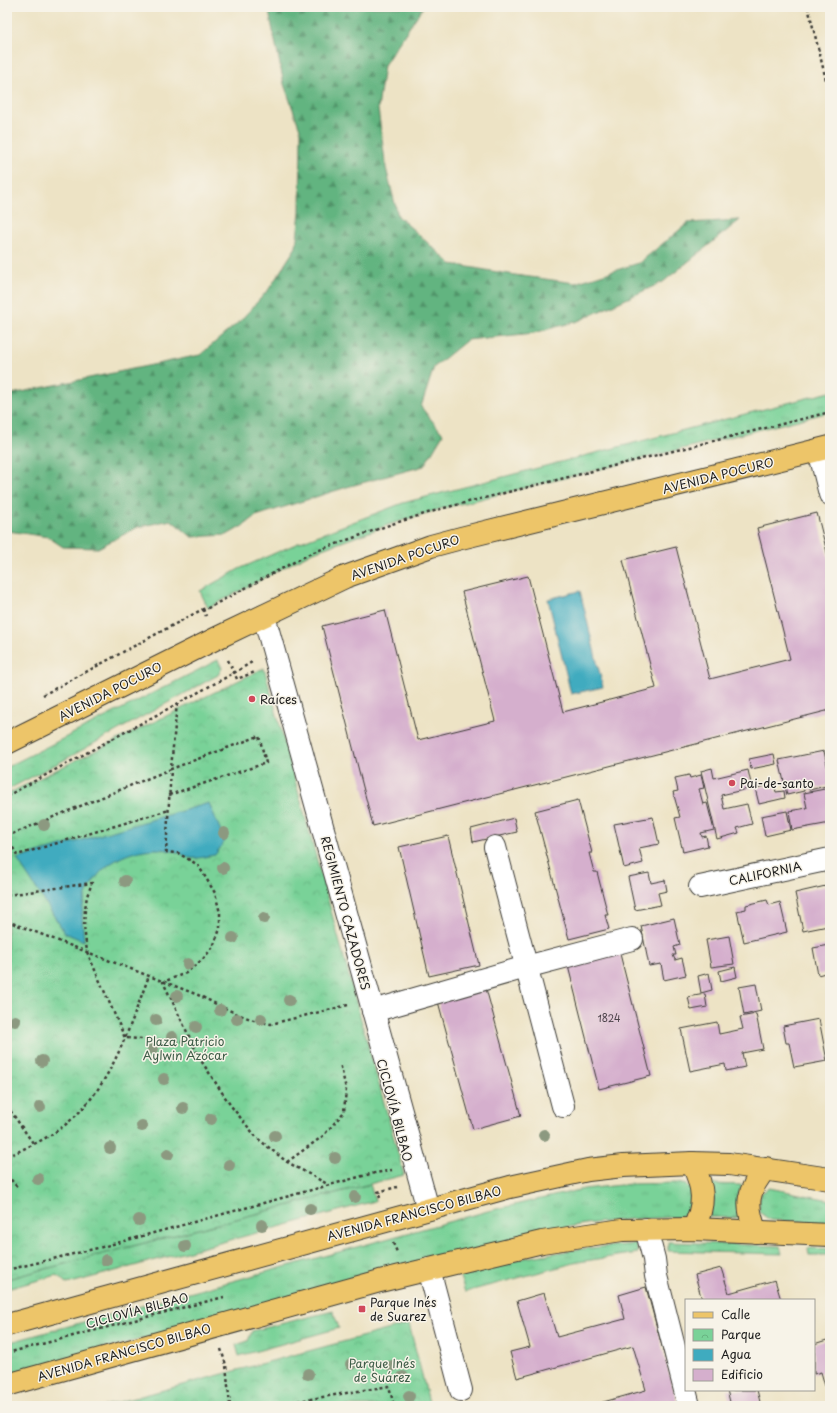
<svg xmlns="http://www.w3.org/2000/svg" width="837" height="1413" viewBox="0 0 837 1413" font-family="'Playpen Sans',sans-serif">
	<defs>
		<pattern id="grass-tufts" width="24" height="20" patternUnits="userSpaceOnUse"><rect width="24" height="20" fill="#79d298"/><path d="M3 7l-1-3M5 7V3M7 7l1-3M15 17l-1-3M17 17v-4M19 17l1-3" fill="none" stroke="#68b482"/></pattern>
		<pattern id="forest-firs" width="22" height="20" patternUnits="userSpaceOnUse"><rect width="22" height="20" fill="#62b480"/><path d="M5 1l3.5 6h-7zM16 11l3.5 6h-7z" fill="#509268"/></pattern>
		<pattern id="park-crowns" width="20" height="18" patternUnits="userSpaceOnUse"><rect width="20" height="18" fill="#79d298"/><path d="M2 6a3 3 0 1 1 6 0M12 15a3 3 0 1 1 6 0" fill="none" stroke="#68b482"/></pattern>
	</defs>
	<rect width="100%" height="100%" fill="#f7f3e8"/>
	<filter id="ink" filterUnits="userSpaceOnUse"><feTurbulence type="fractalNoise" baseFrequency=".025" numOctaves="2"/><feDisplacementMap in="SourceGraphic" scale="8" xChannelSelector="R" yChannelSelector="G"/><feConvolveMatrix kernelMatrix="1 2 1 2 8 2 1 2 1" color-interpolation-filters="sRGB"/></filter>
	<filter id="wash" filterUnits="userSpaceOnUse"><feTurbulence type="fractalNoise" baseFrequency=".012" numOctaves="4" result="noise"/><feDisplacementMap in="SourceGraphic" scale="16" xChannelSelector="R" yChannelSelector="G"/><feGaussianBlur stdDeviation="0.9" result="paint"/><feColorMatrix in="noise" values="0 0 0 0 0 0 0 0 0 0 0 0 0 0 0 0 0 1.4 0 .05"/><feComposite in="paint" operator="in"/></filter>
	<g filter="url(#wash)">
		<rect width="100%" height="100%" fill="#ede3c5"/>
		<g fill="url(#grass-tufts)" stroke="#4a775a">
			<path d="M830,392V412L444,508L391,524L311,553L208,608L200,591L239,569L298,543L403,503Z"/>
			<path d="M218,660L222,668L218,675L64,760L7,790V767Z"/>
			<path d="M678,1183L686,1185L693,1191L689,1211L680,1217L632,1219L585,1224L550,1230L7,1375V1343L488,1211L584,1189L630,1184Z"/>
			<path d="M370,1184L375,1201L67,1284L57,1275L7,1289V1279Z"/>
			<path d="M711,1184L742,1185L736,1202L740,1218L709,1217L714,1201Z"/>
			<path d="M769,1188L830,1200V1223L770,1220L759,1212L760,1194Z"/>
			<path d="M668,1242L780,1246L782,1254L668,1251Z"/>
			<path d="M636,1244L638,1253L578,1262L465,1292L459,1274L524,1258L579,1249Z"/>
			<path d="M808,1248L830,1249V1255H809Z"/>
			<path d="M333,1311L339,1328L239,1356L236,1345L248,1341L252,1331Z"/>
		</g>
		<path fill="url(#forest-firs)" stroke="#3f684e" d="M268,7H423L384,65L378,109L386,168L398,216L451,264L515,275L575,283L639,263L688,223L740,220L663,282L578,321L534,333L467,340L434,367L421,407L443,434L424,466L347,487L256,516L246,524L227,535L192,537L171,520L138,527L98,548L63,547L48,537L8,531L7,533V395L200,355L240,321L269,289L296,247L300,212L301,132L284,84Z"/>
		<g fill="url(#park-crowns)" stroke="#4a775a">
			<path d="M264,668L404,1175L7,1279V794Z"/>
			<path d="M409,1324L430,1406H104Z"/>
		</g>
		<g fill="#3fabbf" stroke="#2e646e">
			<path d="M580,591L603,687L571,694L548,599Z"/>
			<path d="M209,803L225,841L215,855C207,856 198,859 191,858C186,858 182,853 177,852C171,850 162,849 156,849C124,850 96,867 85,898C80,911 83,927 84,941L65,933L17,859Z"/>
		</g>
		<g id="blocks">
			<g fill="#d5afcd">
				<path d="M817,513L830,564V710L373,826L322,626L385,610L418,740L495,721L462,592L528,576L563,712L656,688L623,560L676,547L710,679L790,659L757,528Z"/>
				<path d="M824,751L830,779V785L809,790L808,783H803L804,791L787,795L779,760Z"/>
				<path d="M774,754L776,764L751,769L749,759Z"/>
				<path d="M712,768L714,778L748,770L752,788L721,795L724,809L747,804L752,824L737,828L739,833L717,839L701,771Z"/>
				<path d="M689,775L690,778L701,775L704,788L699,789L703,804L707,803L714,830L701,833L702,837L706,836L708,846L683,852L675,818L680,817L673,792L678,791L675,778Z"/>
				<path d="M774,784L776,792L784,791L785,798L759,804L755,788Z"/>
				<path d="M830,788V823L792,830L789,811L807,808L804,793Z"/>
				<path d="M578,800L592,853H589L594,872H597L608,915H605L609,929L569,939L535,811Z"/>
				<path d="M787,811L791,830L765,836L761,816Z"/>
				<path d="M653,817L659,844L639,848L643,863L624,868L614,824Z"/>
				<path d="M514,818L517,832L473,842L471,829Z"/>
				<path d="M448,836L479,965L429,976L399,847Z"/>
				<path d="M649,873L651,883L665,880L667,891L658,893L661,905L635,910L628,877Z"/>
				<path d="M830,885V928L829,929L828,926L803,931L795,893Z"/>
				<path d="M767,900L769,905L780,902L787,932L744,942L737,911L746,909V905Z"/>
				<path d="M674,918L680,945L674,947L676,955H673L675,960L682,958L686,975L664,980L661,964L649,966L641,926Z"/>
				<path d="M729,936L734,964L711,967L706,940Z"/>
				<path d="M830,945V975L826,976L825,973L818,975L813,948Z"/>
				<path d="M618,946L651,1076L599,1089L566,958Z"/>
				<path d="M735,967L737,977L721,981L719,971Z"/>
				<path d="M709,973L712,990L701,993L698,976Z"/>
				<path d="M756,984L761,1011L744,1015L739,987Z"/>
				<path d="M485,985L521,1116L473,1129L437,998Z"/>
				<path d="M705,994L707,1007L691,1010L688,997Z"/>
				<path d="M756,1014L763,1049L742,1053L745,1067L726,1071L725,1064L690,1071L681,1029L717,1022L719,1034L743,1029L740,1017Z"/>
				<path d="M819,1019L827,1061L794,1067L789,1043H786L783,1026Z"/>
				<path d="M721,1268L729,1293L775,1280L781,1300H702L695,1275Z"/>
				<path d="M646,1287L678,1406H589L646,1390L633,1346L517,1378L510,1352L530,1347L517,1301L544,1293L557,1337L625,1319L619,1295Z"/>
				<path d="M830,1339V1404L821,1372L814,1374V1344Z"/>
				<path d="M727,1390H757L761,1406H731Z"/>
			</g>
		</g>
	</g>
	<g filter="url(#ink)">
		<use href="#blocks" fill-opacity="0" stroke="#3b3a35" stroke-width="1"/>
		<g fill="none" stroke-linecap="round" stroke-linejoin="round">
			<g stroke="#3b3a35" stroke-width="24">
				<g id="minor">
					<path d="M819,450L830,494"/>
					<path d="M264,616L428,1209"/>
					<path d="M495,847L563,1106"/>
					<path d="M700,887L830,859"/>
					<path d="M373,1011L526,967L632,939"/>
					<path d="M646,1229L654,1259L656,1276L689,1406"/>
					<path d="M429,1269L461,1390"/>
				</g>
			</g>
			<g stroke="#3b3a35" stroke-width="24">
				<g id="major">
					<path d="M7,743L217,638L345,577L395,559L431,546L461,538L830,447"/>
					<path d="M692,1163C704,1187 706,1205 693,1229"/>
					<path d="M756,1232C745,1205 747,1190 766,1168"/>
					<path d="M7,1325L510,1187L588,1170L623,1166L692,1163L729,1164L830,1179"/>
					<path d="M7,1385L380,1281L542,1242L622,1230L693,1229L830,1235"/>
				</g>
			</g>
			<g stroke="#3b3a35" stroke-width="2.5" stroke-dasharray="3 3" stroke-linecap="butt">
				<path d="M808,7L830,96"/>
				<path d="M203,609L206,616"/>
				<path d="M228,660L237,679L255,672"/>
				<path d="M43,695L203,609L208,608L311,553L392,524L444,508L830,412"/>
				<path d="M169,795L266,763L259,736L171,769L166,852L178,853L198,865L215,893L220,913V929L213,947L203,959L186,973L163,982L200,1059L231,1106L257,1138L287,1162L329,1185"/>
				<path d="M7,796L234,673L252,662"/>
				<path d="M7,836L171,769L177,703"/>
				<path d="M7,837L17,855L169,810"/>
				<path d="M7,895L92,883L87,896L85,909L84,926L87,952L125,1038L192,1042"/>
				<path d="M7,921L198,995C221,1006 245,1020 271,1024L348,1005"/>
				<path d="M7,1106L33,1143"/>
				<path d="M7,1157C25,1148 45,1140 61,1128C110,1092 128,1030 149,976"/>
				<path d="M287,1162L323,1136L344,1112L346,1089L340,1063"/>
				<path d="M7,1175L18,1188"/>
				<path d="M380,1198L378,1192L397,1187"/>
				<path d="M393,1243L397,1252H395"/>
				<path d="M7,1270L102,1247L370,1174L392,1170"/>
				<path d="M221,1349L226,1365L230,1406"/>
				<path d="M7,1353L224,1297"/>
				<path d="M268,1406L389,1386L394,1406"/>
			</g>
			<use href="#minor" stroke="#fff" stroke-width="22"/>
			<use href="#major" stroke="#edc569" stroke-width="22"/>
		</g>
		<g fill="#8c9980">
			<circle cx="44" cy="825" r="6"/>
			<circle cx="224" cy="833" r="6"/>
			<circle cx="223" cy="868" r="6"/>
			<circle cx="125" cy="881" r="6"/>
			<circle cx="264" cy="918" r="6"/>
			<circle cx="233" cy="938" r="6"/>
			<circle cx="188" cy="964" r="6"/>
			<circle cx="177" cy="996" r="6"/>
			<circle cx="289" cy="1000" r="6"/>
			<circle cx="220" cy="1010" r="6"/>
			<circle cx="237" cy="1019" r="6"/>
			<circle cx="261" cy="1019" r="6"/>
			<circle cx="156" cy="1020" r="6"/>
			<circle cx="15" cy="1021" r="6"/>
			<circle cx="196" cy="1027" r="6"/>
			<circle cx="172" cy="1037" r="6"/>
			<circle cx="153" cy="1049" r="6"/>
			<circle cx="42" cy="1061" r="6"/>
			<circle cx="164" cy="1079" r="6"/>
			<circle cx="40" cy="1107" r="6"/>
			<circle cx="183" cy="1108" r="6"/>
			<circle cx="211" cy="1119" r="6"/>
			<circle cx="142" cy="1126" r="6"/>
			<circle cx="544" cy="1135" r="6"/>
			<circle cx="275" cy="1136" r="6"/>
			<circle cx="110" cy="1148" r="6"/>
			<circle cx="168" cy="1154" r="6"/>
			<circle cx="335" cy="1158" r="6"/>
			<circle cx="229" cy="1165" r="6"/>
			<circle cx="38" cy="1179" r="6"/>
			<circle cx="355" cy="1197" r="6"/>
			<circle cx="310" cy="1209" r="6"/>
			<circle cx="139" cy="1220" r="6"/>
			<circle cx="262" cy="1225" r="6"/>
			<circle cx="185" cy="1246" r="6"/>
			<circle cx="106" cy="1260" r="6"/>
			<circle cx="351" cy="1364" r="6"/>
			<circle cx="392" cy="1366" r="6"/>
			<circle cx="308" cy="1374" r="6"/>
			<circle cx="403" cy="1377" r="6"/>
			<circle cx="409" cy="1396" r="6"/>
		</g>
	</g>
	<g fill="#d1495b" stroke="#f7f3e8" stroke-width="1.5">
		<circle cx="252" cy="699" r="4"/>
		<circle cx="732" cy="783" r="4"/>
		<rect x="358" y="1305" width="8" height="8" rx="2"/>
	</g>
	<g text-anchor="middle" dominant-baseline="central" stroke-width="3" stroke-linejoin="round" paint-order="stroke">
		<g font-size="10" fill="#4a4148">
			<text x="609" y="1017">1824</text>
		</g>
		<g font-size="12" fill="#1c1c1c" stroke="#f7f3e8">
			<text transform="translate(718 475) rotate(-14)">AVENIDA POCURO</text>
			<text transform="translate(405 557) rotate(-19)">AVENIDA POCURO</text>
			<text transform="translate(110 691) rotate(-27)">AVENIDA POCURO</text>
			<text transform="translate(765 873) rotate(-12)">CALIFORNIA</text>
			<text transform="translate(346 913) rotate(75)">REGIMIENTO CAZADORES</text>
			<text transform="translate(395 1110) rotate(75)">CICLOVÍA BILBAO</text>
			<text transform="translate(414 1213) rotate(-15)">AVENIDA FRANCISCO BILBAO</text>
			<text transform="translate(137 1310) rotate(-15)">CICLOVÍA BILBAO</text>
			<text transform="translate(124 1352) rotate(-16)">AVENIDA FRANCISCO BILBAO</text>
		</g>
		<g font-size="12" fill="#1c1c1c" stroke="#f7f3e8" text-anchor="start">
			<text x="260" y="699">Raíces</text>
			<text x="740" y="783">Pai-de-santo</text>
			<text x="370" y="1302">Parque Inés<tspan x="370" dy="14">de Suarez</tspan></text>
		</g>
		<g font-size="12" fill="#3d5c47" stroke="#f7f3e8">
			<text x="185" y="1041">Plaza Patricio<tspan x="185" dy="14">Aylwin Azócar</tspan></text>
			<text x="382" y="1363">Parque Inés<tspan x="382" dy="14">de Suárez</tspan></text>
		</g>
	</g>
	<rect width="837" height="1413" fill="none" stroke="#f7f3e8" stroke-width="24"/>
	<rect x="685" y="1299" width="130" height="92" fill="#f7f3e8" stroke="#9f9d96"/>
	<rect x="693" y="1312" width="20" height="6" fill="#edc569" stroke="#9f9d96"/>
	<text x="721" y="1319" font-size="12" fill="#1c1c1c">Calle</text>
	<rect x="693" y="1329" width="20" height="12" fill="url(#park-crowns)" stroke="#9f9d96"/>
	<text x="721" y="1339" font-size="12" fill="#1c1c1c">Parque</text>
	<rect x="693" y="1349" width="20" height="12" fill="#3fabbf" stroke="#9f9d96"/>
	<text x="721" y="1359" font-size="12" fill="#1c1c1c">Agua</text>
	<rect x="693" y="1369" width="20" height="12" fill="#d5afcd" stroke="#9f9d96"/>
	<text x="721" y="1379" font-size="12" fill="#1c1c1c">Edificio</text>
</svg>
